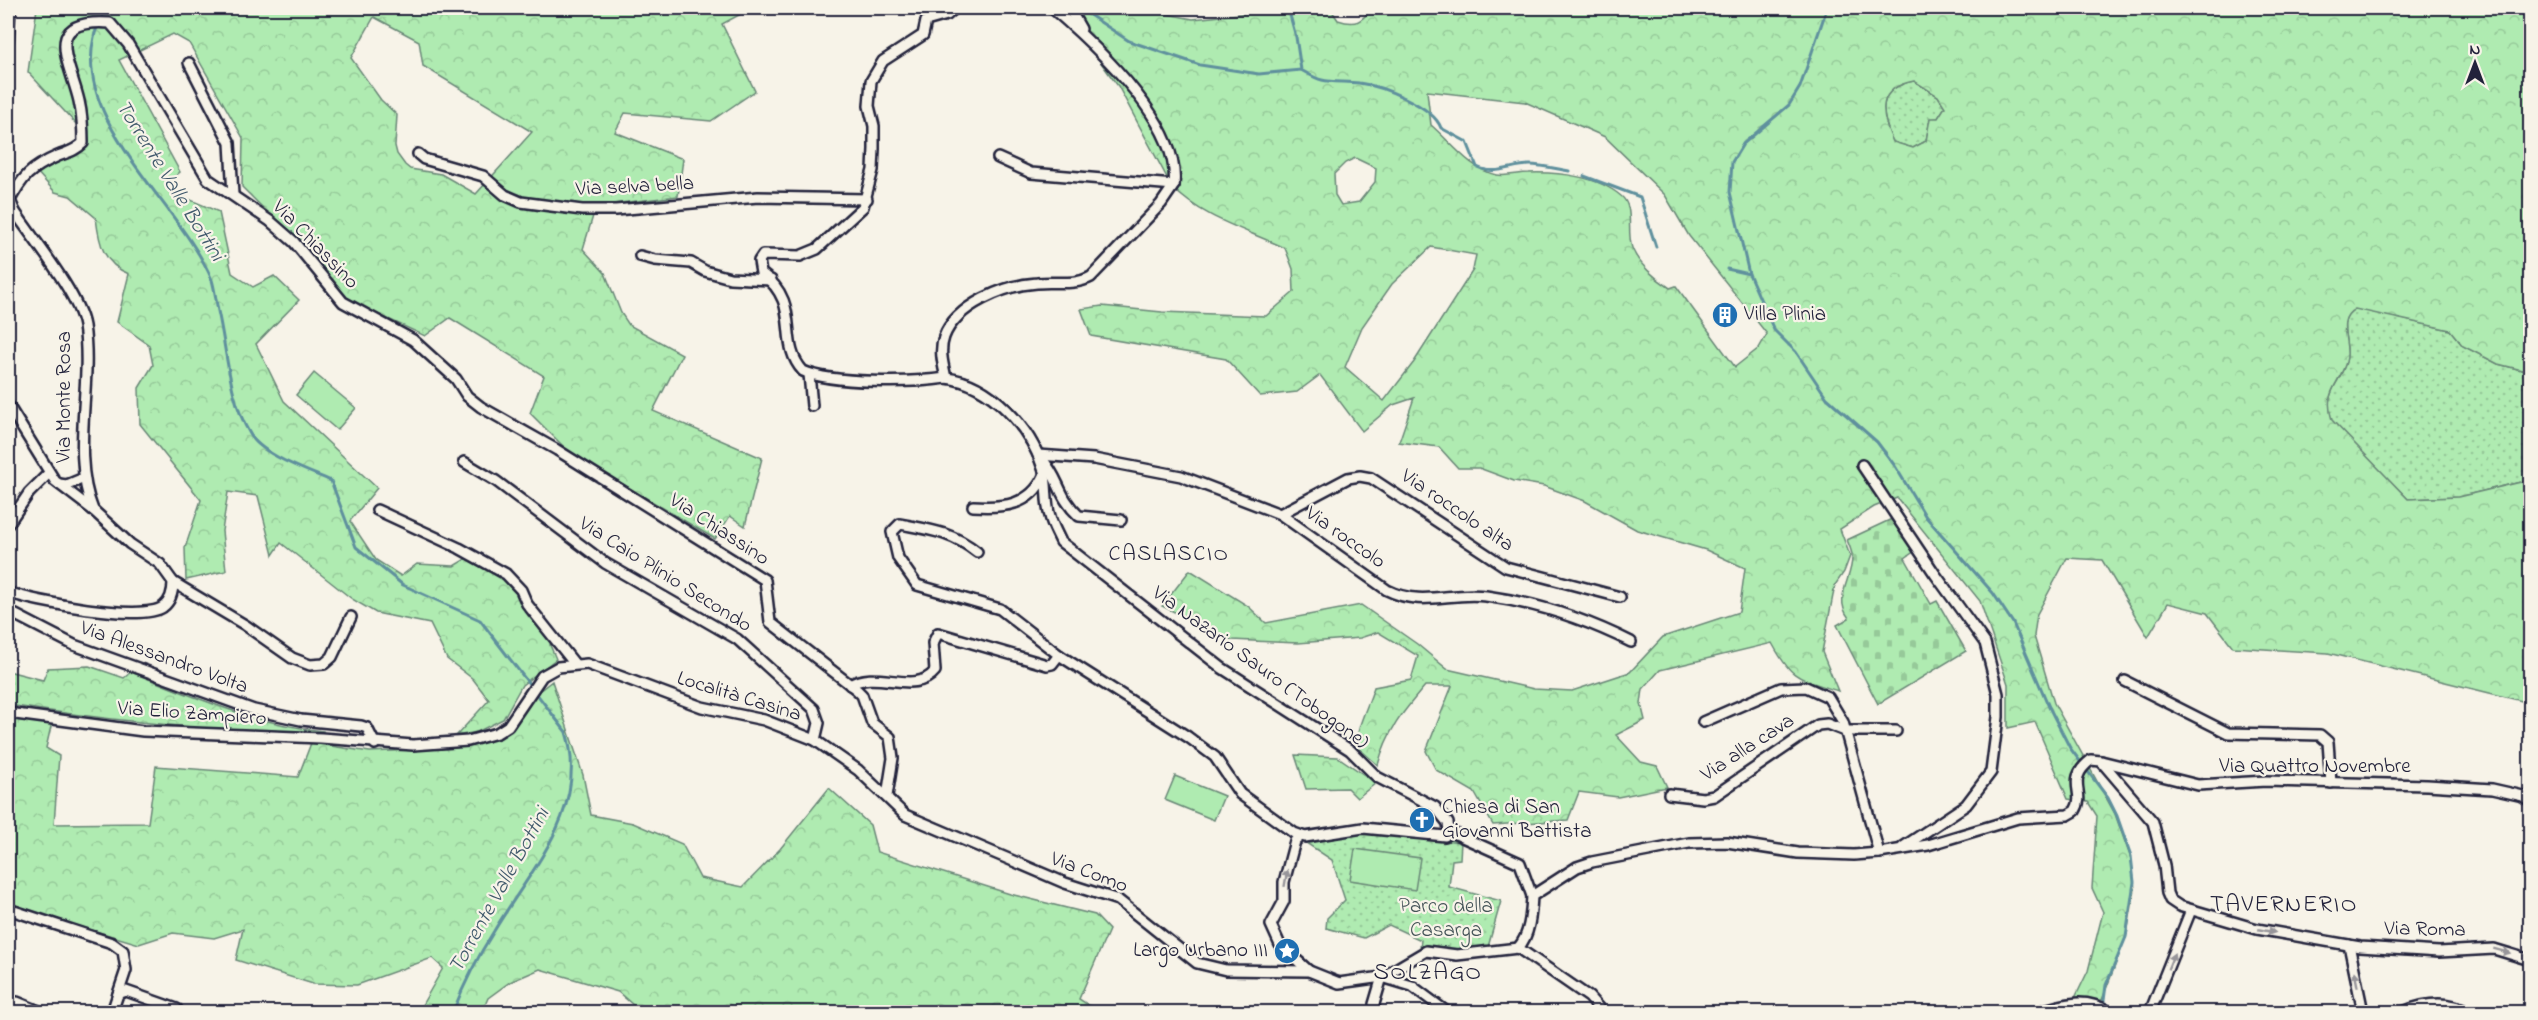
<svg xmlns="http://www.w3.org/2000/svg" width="2538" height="1020" viewBox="0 0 2538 1020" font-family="'Indie Flower',sans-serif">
	<defs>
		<pattern id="grass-dots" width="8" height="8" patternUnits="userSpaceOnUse" patternTransform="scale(1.5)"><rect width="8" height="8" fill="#afebb1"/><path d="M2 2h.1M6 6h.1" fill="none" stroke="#96c999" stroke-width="1.8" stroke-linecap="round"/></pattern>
		<pattern id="forest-crowns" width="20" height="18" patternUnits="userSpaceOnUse" patternTransform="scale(1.5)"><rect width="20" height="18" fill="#afebb1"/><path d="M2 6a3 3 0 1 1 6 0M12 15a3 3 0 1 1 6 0" fill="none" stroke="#96c999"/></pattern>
		<pattern id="cemetery-stones" width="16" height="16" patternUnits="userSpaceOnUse" patternTransform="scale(1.5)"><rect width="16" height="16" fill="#afebb1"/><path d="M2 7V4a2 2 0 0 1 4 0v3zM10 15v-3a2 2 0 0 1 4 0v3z" fill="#96c999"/></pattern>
	</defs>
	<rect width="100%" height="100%" fill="#f7f3e8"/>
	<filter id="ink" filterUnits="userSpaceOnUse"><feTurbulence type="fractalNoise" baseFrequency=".0167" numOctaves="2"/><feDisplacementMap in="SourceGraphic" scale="12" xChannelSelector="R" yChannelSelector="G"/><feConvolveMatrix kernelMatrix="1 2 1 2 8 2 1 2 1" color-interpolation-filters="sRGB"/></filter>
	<g filter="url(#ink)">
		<g fill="url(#grass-dots)" stroke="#688676" stroke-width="1.5">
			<path d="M1914,81L1938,96L1945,107L1938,118L1930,119L1926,141L1913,148L1893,142C1880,113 1876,88 1914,81Z"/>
			<path d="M2355,308L2450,330L2463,346L2498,364L2530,372L2529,480L2458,497L2408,499L2331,420C2323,391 2340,385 2346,361C2352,344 2334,320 2355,308Z"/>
			<path d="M1363,831L1461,842L1460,859L1452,860L1449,887L1501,901L1488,947L1446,951L1420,948L1421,940L1389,925L1364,938L1326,928L1327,918L1345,900L1332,860L1303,841Z"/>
		</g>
		<g fill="url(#forest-crowns)" stroke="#688676" stroke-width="1.5" fill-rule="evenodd">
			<path d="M37,8H752L722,24L755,91L711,121L625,113L615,132L683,159L678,196L596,206L583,249L605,273L621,313L629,325L682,354L653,411L762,458L745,526L730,516L715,539L569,452L530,413L544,376L450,318L425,336L349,301L318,263L242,187L243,138L189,43L173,34L119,60L180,172L168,182L179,195L219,212L232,273L253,287L274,276L299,300L256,344L284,401L377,488L350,521L376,560L401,576L417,564L454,566L467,558L512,584L552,639L550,645L556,659L522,685L503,719L477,732L456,736L489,700L473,679L447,659L430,624L376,613L352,599L281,543L273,555L258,496L228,492L222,531L226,571L186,580L185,548L201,500L140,424L139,388L153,365L149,345L117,322L129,274C103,264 99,243 96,218L70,196L55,192L36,171L84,149L89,138L28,72ZM374,17L419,41L423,66L532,132L476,194L441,174L410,169L405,165L397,154L395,146L397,115L381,100L351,58Z"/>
			<path d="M1057,8H1135L1193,19L1258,12L1256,8H1330L1338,20C1356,26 1361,22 1372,8H2530V372L2498,364L2463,346L2450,330L2355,309C2334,320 2352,344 2346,362C2339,385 2323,391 2332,420L2408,499L2458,497L2529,480L2530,477V703L2328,653L2233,647L2207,613L2168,603L2148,637L2102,560L2067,558L2037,614L2034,636L2054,703L2115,814L2131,859L2135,889L2127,934L2102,1000H2074L2088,971L2103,912L2092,888L2097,816L2088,802L2068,799L2035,722L2008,728V684L1980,601L1897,498L1874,507L1840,529L1850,556L1844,572L1835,585L1822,652L1838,691C1798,678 1792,680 1772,643L1660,670L1643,689L1641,704L1645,720L1616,735L1641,762L1657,766L1667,787L1618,797L1579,792L1568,820L1493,825L1474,792L1436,770L1426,751L1452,686H1425C1402,713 1387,731 1378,765L1356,746C1357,725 1368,707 1374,687L1411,680L1418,656L1378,632L1360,638L1298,643L1232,640L1162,606L1190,570L1248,606L1266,623L1361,605L1417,644L1447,669L1534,689L1572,691L1630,672L1663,637L1739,612L1745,568L1706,550L1637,530L1585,501L1544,486L1514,481L1479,468H1458L1439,447L1399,442L1414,398L1393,405L1362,431L1320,375L1297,392L1260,396L1226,359L1091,336L1081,309L1102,306L1162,312L1266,316L1294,292L1293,269L1285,248C1247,230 1202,218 1172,187L1118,86L1069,19ZM1914,81L1938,96L1945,107L1938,118H1930L1926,141L1913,148L1893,142C1880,113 1876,88 1914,81ZM1427,91L1525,102L1605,137L1665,195L1689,236L1767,334L1759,348L1735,367L1676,286L1670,288C1656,279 1638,264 1632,248C1626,232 1635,207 1621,196C1598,176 1558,172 1529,173C1518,173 1507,177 1497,175C1470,170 1451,142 1431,125ZM1355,158L1376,168L1375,182L1359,202L1341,205L1335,195L1334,174L1345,163ZM1431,247L1476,255L1473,270L1414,362L1384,401L1345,367L1362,327L1392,284Z"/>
			<path d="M89,666L124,678L131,672C192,696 257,725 323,731V734C215,732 114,721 8,705V671L43,680L48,668Z"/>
			<path d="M552,681L583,775L591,815L633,823L682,844L700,878L743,887L780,849L829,788L870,825L877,852L1010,894L1095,915L1109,930L1079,999L1099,1012H641L618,992L540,969L510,982L488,998L482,1012H418L443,968L432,958L357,985L313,984L236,960L243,929L214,938L173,933L139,944L8,905V717L52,722L46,748L59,756L54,824L148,823L156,766L298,777L311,743L370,752L453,748L455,742L513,726L534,695Z"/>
			<path d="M1295,755L1338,757L1376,783L1357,798L1347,788L1306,789Z"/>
		</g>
		<path fill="url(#cemetery-stones)" stroke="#688676" stroke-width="1.5" d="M1896,517L1915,551L1905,558L1931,604L1937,601L1966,651L1878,704L1837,625L1849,618C1833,598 1852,579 1852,558C1853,553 1849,545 1847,540Z"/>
		<g fill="#afebb1" stroke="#688676" stroke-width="1.5">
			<path d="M314,373L356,408L337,430L296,395Z"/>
			<path d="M1175,776L1224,796L1214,820L1165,800Z"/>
			<path d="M1355,849L1420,858L1415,890L1350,880Z"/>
		</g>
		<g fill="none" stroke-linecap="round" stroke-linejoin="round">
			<g stroke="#5f909d" stroke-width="3">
				<path d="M106,8C102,17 96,27 94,37C73,124 182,206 212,280C215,290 216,301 218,311C227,351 229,399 250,434C261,455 309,471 331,481L356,547L403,585L480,620L566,732C590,809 530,870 494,931C478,956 464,984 453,1012"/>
				<path d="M1079,8L1129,41L1200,65L1259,74L1301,70"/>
				<path d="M1288,8L1296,37L1301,70C1307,73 1314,78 1322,80C1333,83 1347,81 1359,83C1382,86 1433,106 1441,128L1467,142L1477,167C1496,176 1511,165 1530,165C1542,165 1556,169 1569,171"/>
				<path d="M1827,8L1800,87L1789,105L1743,144L1732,162L1730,192L1749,274L1774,330L1796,352L1827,398L1877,442L1895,466L1926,517L1993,593L2013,623L2049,707L2070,748L2108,798L2117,816L2131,856L2134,882L2126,937L2106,985L2103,1008"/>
				<path d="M1584,176L1640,197L1656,247"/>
				<path d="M1727,269L1749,274"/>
			</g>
			<g stroke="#22223b" stroke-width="14">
				<g id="minor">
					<path d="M1052,8C1095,45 1181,124 1174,185L1161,204L1091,277C1074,286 1055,281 1037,283C1005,285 956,305 944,337C939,351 943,364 946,378C991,383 1031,428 1044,471C1048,485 1045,502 1050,516C1052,525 1057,533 1061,542L1222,668L1350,750L1377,777L1435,807L1448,823L1449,831"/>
					<path d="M1069,8L1081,29"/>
					<path d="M8,40L10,8"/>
					<path d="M189,63L230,143L233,195"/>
					<path d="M418,154L424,159L483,176L505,195L521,202L582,210H616L758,197L867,199"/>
					<path d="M998,158L1031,173L1174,185"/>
					<path d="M8,204C22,177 30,168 58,156C68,152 75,151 83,143C83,130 82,114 79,101C70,62 40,18 110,23L128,44L208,179L270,221L294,242L343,302L413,340L456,379L467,396L481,407L557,450L765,580L770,622L857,690L862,695L872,723L890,737L893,758L887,796"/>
					<path d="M15,212C34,240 79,295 84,326C93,386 70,453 93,510"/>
					<path d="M640,256L655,260L691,263L705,271L730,278L771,280"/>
					<path d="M809,374L812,406"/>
					<path d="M946,378C913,383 832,384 803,371C776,342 804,304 761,273L759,261L763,255L800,256L817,249L863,207L873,170L874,149V126L869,106L871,81L883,61L923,35L926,21L947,15L955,8"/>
					<path d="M8,405L55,481L93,510L130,544L160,564L173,582C173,591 171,601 163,607C142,622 33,602 8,592"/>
					<path d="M1038,455L1094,459L1181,476L1280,514L1387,590C1423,608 1450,591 1486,596C1537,603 1585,619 1631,642"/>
					<path d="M1042,459C1060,479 1058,497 1079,516L1121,520"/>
					<path d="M464,462L496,481L605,563L737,639L814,709L819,723L815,740"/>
					<path d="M1862,465L1935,574L1985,643L1998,694V717L1991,772L1966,805L1903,847"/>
					<path d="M59,484L67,485L84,478"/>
					<path d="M973,506C1003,508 1030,506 1044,476"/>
					<path d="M377,510L459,548L506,574L521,590L527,604L574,663"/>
					<path d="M1280,514L1348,478L1360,476L1371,478L1506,567L1620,597"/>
					<path d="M8,524L29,493L48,474"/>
					<path d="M977,552C952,532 931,530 900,524L892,532L898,558L917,585L1000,609L1059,655L1188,737L1215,757L1240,794L1294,833L1305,837L1363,828L1445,836L1449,831"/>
					<path d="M173,582L245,625L292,658L310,665L324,664L332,657L351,617"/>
					<path d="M8,611L74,645L254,710L301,720L361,726L367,728L375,744"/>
					<path d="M2125,681L2228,733L2320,735L2328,742L2331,783"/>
					<path d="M850,685C876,668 915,696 935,671L933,643L938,633L1047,665L1052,664L1059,655"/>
					<path d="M8,713L143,731L321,738L413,745L468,741L497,733L508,726L542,676L558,667L587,664L702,707L764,720L815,740L858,770L905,815L1065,883L1118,900L1197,963L1226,970L1309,971L1339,983L1382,977L1412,986L1447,1012"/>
					<path d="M1703,722L1781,688L1806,687L1828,697L1843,722L1879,853"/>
					<path d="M2101,761L2198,785L2266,781L2427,785L2492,789L2523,796L2530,801"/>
					<path d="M1669,794L1703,798L1714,796L1818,725L1827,724L1845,731H1896"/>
					<path d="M1449,831L1520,863L1532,896"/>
					<path d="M1301,836L1295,841L1284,882V901L1271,925L1280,945L1309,971"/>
					<path d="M8,909L112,943L123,951L126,970L112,1012"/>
					<path d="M2349,945L2363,1012"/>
					<path d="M1518,948L1589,997L1602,1012"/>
					<path d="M1382,977L1426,951L1457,955L1518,948C1530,935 1531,914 1532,896L1577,867L1592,862L1689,843L1727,842L1798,853L1854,855L1879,853L1928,845L2018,818L2068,815L2075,811C2087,792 2064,781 2091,760L2101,761L2153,822L2164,865L2167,893L2170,900L2179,906L2257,929L2360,947L2439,952L2494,949L2530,960"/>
					<path d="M118,994L126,991L177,1009"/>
					<path d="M8,1004L17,1002L41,1012"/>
					<path d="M1375,1012L1374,1004L1382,977"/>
					<path d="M2036,1012C2065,1005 2082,996 2110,1012"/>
					<path d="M2150,1012L2191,910"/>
					<path d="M2403,1012C2425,1003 2448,1000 2469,1012"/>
				</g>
			</g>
			<use href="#minor" stroke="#f7f3e8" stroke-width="9"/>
			<g stroke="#22223b" stroke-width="14" stroke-linecap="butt">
				<path id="minor-bridge" d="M8,196L15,212"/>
			</g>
			<use href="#minor-bridge" stroke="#f7f3e8" stroke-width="9"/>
		</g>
		<defs><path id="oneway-solid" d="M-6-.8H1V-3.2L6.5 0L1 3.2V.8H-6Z" transform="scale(1.5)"/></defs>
		<g fill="#97959a">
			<use href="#oneway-solid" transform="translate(1286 878) rotate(-80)"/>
			<use href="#oneway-solid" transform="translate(2267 931) rotate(11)"/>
			<use href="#oneway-solid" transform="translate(2502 951) rotate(15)"/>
			<use href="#oneway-solid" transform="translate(2171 961) rotate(-68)"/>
			<use href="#oneway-solid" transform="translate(2356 979) rotate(-101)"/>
		</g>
	</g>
	<defs>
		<g id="building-disc" transform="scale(1.35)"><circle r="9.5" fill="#1f6fb2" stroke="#f7f3e8"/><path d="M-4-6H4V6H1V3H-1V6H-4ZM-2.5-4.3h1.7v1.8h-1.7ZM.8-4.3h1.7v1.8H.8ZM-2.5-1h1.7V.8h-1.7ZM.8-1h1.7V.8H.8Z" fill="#fff"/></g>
		<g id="church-disc" transform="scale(1.35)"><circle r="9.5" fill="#1f6fb2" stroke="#f7f3e8"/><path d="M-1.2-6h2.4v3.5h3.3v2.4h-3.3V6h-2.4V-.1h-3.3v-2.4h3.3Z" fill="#fff"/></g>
		<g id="sight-disc" transform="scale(1.35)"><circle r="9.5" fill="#1f6fb2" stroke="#f7f3e8"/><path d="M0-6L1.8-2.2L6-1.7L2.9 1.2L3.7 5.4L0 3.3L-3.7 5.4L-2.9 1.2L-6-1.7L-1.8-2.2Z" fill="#fff"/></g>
	</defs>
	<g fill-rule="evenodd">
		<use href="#building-disc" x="1725" y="315"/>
		<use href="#church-disc" x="1422" y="820"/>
		<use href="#sight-disc" x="1287" y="951"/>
	</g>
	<g text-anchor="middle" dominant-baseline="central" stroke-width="4.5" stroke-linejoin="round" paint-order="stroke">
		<g font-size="21" fill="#22223b" stroke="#f7f3e8">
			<text transform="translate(635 187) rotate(-3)">Via selva bella</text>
			<text transform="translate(315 245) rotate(46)">Via Chiassino</text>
			<text transform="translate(65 397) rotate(-90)">Via Monte Rosa</text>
			<text transform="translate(1457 511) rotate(34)">Via roccolo alta</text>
			<text transform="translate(719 530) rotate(33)">Via Chiassino</text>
			<text transform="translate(1345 538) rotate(35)">Via roccolo</text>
			<text transform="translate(665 575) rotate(32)">Via Caio Plinio Secondo</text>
			<text transform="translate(164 658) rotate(20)">Via Alessandro Volta</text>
			<text transform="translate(1260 668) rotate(36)">Via Nazario Sauro (Tobogone)</text>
			<text transform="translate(739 697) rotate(17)">Località Casina</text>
			<text transform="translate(192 714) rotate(4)">Via Elio Zampiero</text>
			<text transform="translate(1748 748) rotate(-33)">Via alla cava</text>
			<text x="2315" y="767">Via Quattro Novembre</text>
			<text transform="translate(1089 873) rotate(21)">Via Como</text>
			<text transform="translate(2425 930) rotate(1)">Via Roma</text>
		</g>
		<g font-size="21" fill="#22223b" stroke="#f7f3e8" text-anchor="start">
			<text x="1744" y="315">Villa Plinia</text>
			<text x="1442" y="808">Chiesa di San<tspan x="1442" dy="24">Giovanni Battista</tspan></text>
			<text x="1268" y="951" text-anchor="end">Largo Urbano III</text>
		</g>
		<g font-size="21" fill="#455458" stroke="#f7f3e8">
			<text x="1446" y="907">Parco della<tspan x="1446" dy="24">Casarga</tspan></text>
		</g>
		<g font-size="22" font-style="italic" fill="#40596c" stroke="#f7f3e8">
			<text transform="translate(169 181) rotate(58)">Torrente Valle Bottini</text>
			<text transform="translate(500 891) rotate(-61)">Torrente Valle Bottini</text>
		</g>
		<g font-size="22" letter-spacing="1.5" fill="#22223b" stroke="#f7f3e8">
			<text x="1169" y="555">CASLASCIO</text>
		</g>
		<g font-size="24" letter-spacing="1.5" fill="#22223b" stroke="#f7f3e8">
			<text x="2284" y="905">TAVERNERIO</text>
			<text x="1428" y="973">SOLZAGO</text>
		</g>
	</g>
	<rect width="2538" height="1020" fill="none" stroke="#f7f3e8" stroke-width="30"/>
	<rect x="15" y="15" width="2508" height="990" fill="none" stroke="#22223b" stroke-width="2" filter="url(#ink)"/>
	<g transform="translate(2475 63)" stroke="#f7f3e8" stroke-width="4.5" paint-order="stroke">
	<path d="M0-4.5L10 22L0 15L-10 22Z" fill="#22223b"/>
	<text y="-9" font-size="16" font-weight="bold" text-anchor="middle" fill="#22223b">N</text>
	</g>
</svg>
